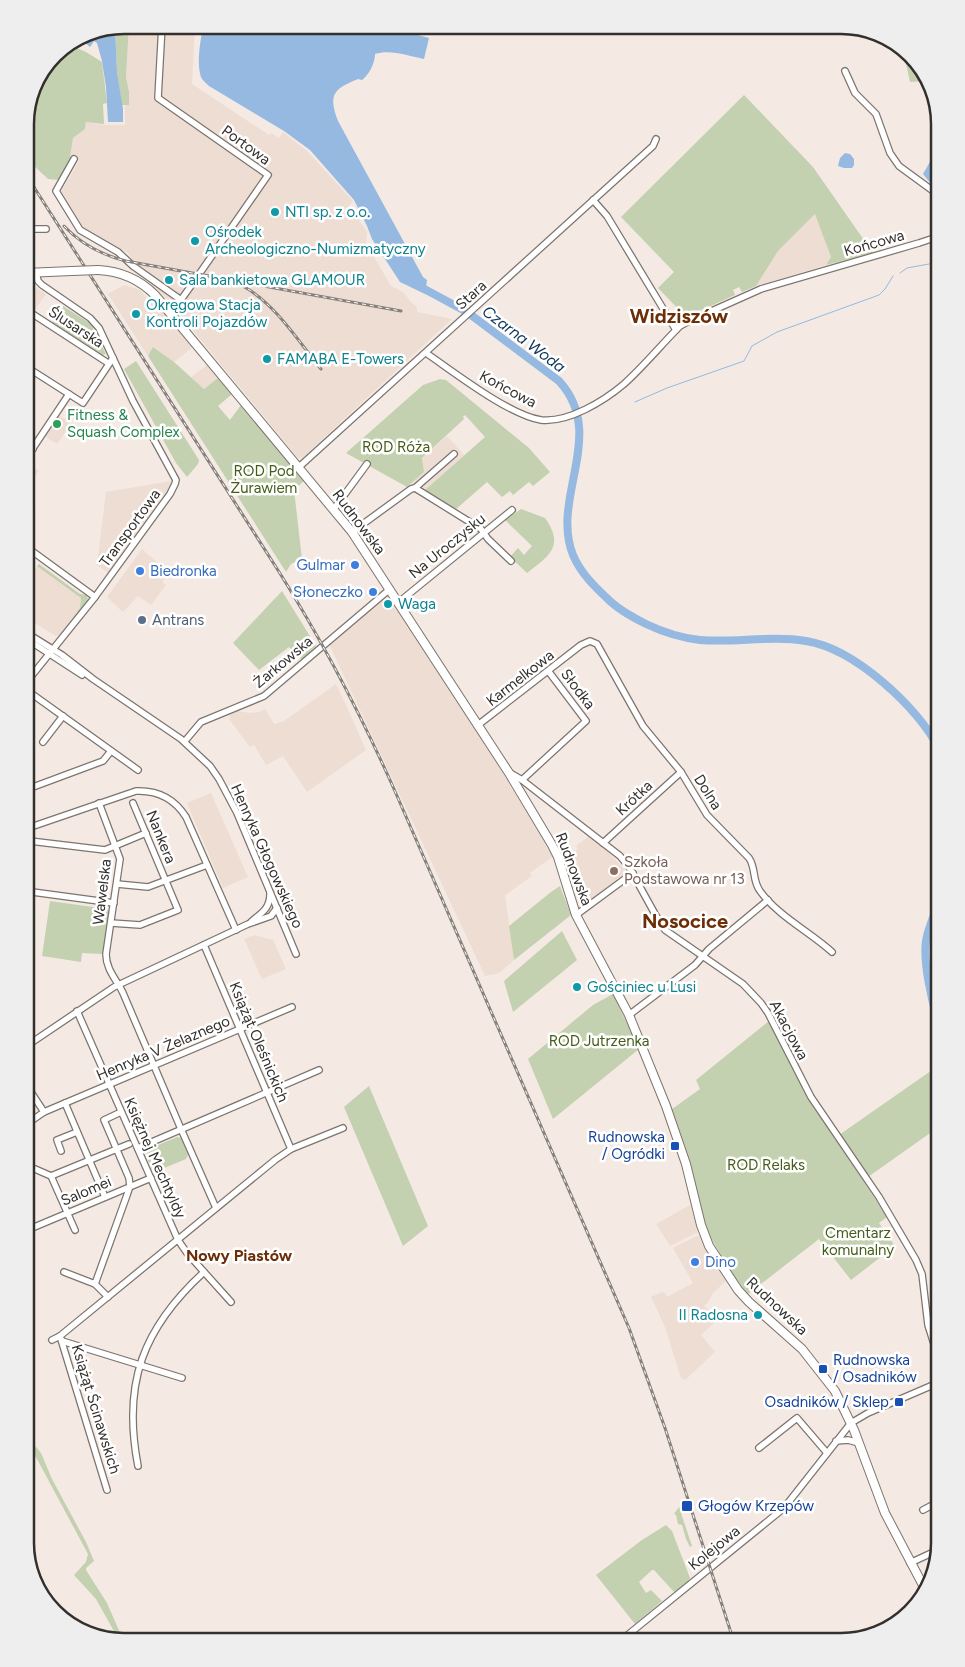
<svg xmlns="http://www.w3.org/2000/svg" width="965" height="1667" viewBox="0 0 965 1667" font-family="Figtree,sans-serif">
	<rect width="100%" height="100%" fill="#f4eae3"/>
	<g fill="#eeddd3">
		<path d="M129,25H195L192,84L269,135L271,133L279,138L283,132L308,152L353,201L349,206L367,232L366,243L391,286L403,292L411,302L417,307V312L452,319L302,458H298L172,305L151,283L136,273L137,267L128,253L86,230L81,225L61,192L79,161L70,157L73,138L85,129L86,122L105,125H125V105H129V92L126,77Z"/>
		<path d="M816,213L831,257L826,265L756,286L778,251Z"/>
		<path d="M25,281L46,294L34,311L25,305Z"/>
		<path d="M124,285L140,290L157,310L163,311L193,347L174,362L154,348L148,356L108,294Z"/>
		<path d="M207,365L218,378L204,389L191,377Z"/>
		<path d="M58,415L72,423L57,444L46,437V434Z"/>
		<path d="M447,436L464,455L425,490L420,485L411,484L424,472L422,459Z"/>
		<path d="M26,463L39,471L26,490L25,489Z"/>
		<path d="M171,481V485L167,491L108,573L97,565L106,492Z"/>
		<path d="M142,549L169,573L162,582L166,585L151,605L138,596L123,612L107,597Z"/>
		<path d="M25,554L35,561L31,566L35,569L39,564L81,598L80,608L61,635L56,636L25,617Z"/>
		<path d="M383,598L392,600L459,703L535,825L552,857L530,873L532,876L505,895L514,960L499,973L485,976L329,644Z"/>
		<path d="M336,684L351,716L366,750L307,792L283,756L266,765L254,745L250,747L229,719L230,715L237,711L250,713L259,712L265,709L274,724L284,721Z"/>
		<path d="M211,793L248,877L223,888L187,803Z"/>
		<path d="M589,836L602,846L627,872L580,908L564,860L578,849L576,846Z"/>
		<path d="M255,935L273,940L286,969L262,979L244,939Z"/>
		<path d="M690,1205L698,1232L670,1246L656,1224Z"/>
		<path d="M699,1235L711,1259L726,1281L713,1293L709,1301L704,1306L717,1320L701,1335L715,1352L685,1380L681,1378L665,1327L651,1297L662,1292L665,1293L667,1297L693,1283L673,1248Z"/>
	</g>
	<g fill="#c3d1b0">
		<path d="M124,25H129L126,77L129,92V105H122L117,72L115,27Z"/>
		<path d="M68,44L86,52L102,62L107,103L103,104L104,124L86,122L85,129L73,138L70,157L71,158L59,180L48,179C41,172 29,163 26,153C24,148 25,139 25,134C25,97 37,65 68,44Z"/>
		<path d="M903,50L923,72L926,81L910,82Z"/>
		<path d="M744,95L813,167L873,253L826,265L831,257L815,214L778,251L756,286L742,292L739,287L733,290L735,295L686,317L658,288L674,272L621,217Z"/>
		<path d="M63,306L91,324L106,354L102,355L52,323Z"/>
		<path d="M153,347L174,362L204,389L218,378L232,394L218,406L230,420L241,405L304,481L294,490L302,559L291,564L286,572L148,356Z"/>
		<path d="M136,361L199,460L198,464L187,477L176,463L124,369Z"/>
		<path d="M440,379L446,380L529,448L550,472L533,486L529,482L513,495L510,491L502,497L487,482L455,510L425,490L485,437L465,415L463,417L464,419L422,458L424,472L407,487L346,453L423,385Z"/>
		<path d="M521,509L545,518C565,546 549,556 527,573L510,557L518,548L524,555L532,546L505,520Z"/>
		<path d="M39,564L80,594L87,595L88,601L61,635L80,608L81,598L37,566Z"/>
		<path d="M282,591L316,646L302,660L289,647L259,670L233,643Z"/>
		<path d="M560,886L571,915L514,960L509,926L551,892Z"/>
		<path d="M50,901L107,909L109,911L103,954L82,953L81,962L42,956Z"/>
		<path d="M562,931L577,960L513,1012L504,981Z"/>
		<path d="M613,994L639,1049L553,1119L528,1059L593,1005Z"/>
		<path d="M769,1021L805,1093L887,1217L879,1223L895,1246L851,1280L819,1239L748,1294L733,1275L709,1235L704,1222L690,1160L672,1109L700,1089L696,1080Z"/>
		<path d="M935,1068L940,1075V1126L868,1177L839,1135Z"/>
		<path d="M369,1086L428,1226L403,1246L344,1107Z"/>
		<path d="M177,1137L181,1138L188,1155L186,1159L157,1171L152,1170L146,1155L149,1149Z"/>
		<path d="M25,1434L41,1453L52,1479L86,1542L94,1561L86,1568V1570L107,1603L124,1642H120L96,1599L74,1575L86,1562L88,1554L37,1459L25,1442Z"/>
		<path d="M679,1507L692,1546L690,1547L686,1539L682,1525L678,1524L676,1515L674,1514Z"/>
		<path d="M666,1525L672,1531L690,1578L685,1586L674,1592L654,1570H652L639,1582L646,1593L651,1590L662,1601L635,1624L596,1575L642,1540Z"/>
	</g>
	<g fill="#95b9e0">
		<path d="M203,25H381L429,38L424,59C409,56 390,49 375,54C375,63 369,75 362,80L358,79C333,89 328,95 338,121L423,277L427,280L425,294L400,282L372,239L367,226L354,200L310,150L284,131L209,86C206,83 202,80 201,77C196,62 201,40 203,25Z"/>
		<path d="M772,25H837L786,31Z"/>
		<path d="M115,27L117,72L123,109V122H108L106,87L102,61L97,43L94,41L90,47L79,37L86,32Z"/>
		<path d="M845,153L850,154L854,159V165L852,168H844L838,166L840,158Z"/>
		<path d="M935,153H938L940,158V190L931,184L923,174Z"/>
	</g>
	<g fill="none" stroke-linecap="round" stroke-linejoin="round">
		<g stroke="#95b9e0" stroke-width="1">
			<path d="M900,273L907,268L940,262"/>
			<path d="M635,402L667,388L744,361L752,346L777,332L879,295L885,289L893,276"/>
		</g>
		<g stroke="#95b9e0" stroke-width="8">
			<path d="M417,285L467,312L559,381C608,434 550,498 573,555C581,574 596,588 611,602C621,611 634,618 646,624C663,632 681,638 700,640C735,643 771,635 806,641C856,649 917,707 940,750"/>
			<path d="M940,1028C933,1006 921,958 927,936C930,923 936,911 940,899"/>
		</g>
		<g stroke="#7c746e" stroke-width="8">
			<g id="minor">
				<path d="M162,25L158,98L268,175L193,283L178,304L170,312"/>
				<path d="M845,71L855,93L876,114L890,153L899,166L940,196"/>
				<path d="M74,159L56,191L80,230L118,252L133,266L181,300"/>
				<path d="M593,200L607,216L676,330"/>
				<path d="M25,229H46"/>
				<path d="M25,309L108,363"/>
				<path d="M426,353C454,372 509,415 541,420C568,423 604,401 624,384C644,366 661,345 680,326L687,322L761,289L919,243L934,238L940,234"/>
				<path d="M25,366L83,403L113,358"/>
				<path d="M25,444L33,449"/>
				<path d="M25,460L69,394"/>
				<path d="M299,467L653,146L656,139"/>
				<path d="M415,488L481,529L488,539L511,561"/>
				<path d="M334,509L367,464"/>
				<path d="M352,532L411,489L415,488L454,454"/>
				<path d="M25,546L95,597"/>
				<path d="M399,602L512,510"/>
				<path d="M25,632L62,655L93,679L181,739L210,766L219,779L237,813L296,954"/>
				<path d="M25,638L82,675"/>
				<path d="M25,684L95,597L170,494L175,484L176,480L133,401L99,328L90,318L42,285L38,281L36,272"/>
				<path d="M25,689L138,770"/>
				<path d="M478,725L581,645L590,641L597,644L643,726L681,772L707,815L749,858C756,868 752,880 760,891C779,917 809,931 832,952"/>
				<path d="M185,741L201,722L264,696L390,589"/>
				<path d="M43,742L63,716"/>
				<path d="M510,773L522,780L620,856L629,867L655,914L665,930L743,984L761,1003L768,1013L811,1097L879,1197L916,1260L922,1274L928,1325L940,1363"/>
				<path d="M522,780L586,721L549,672"/>
				<path d="M25,790L103,761L111,751"/>
				<path d="M99,803L120,859L106,954C106,970 117,980 123,993L181,1129L216,1208"/>
				<path d="M25,829L136,791C158,790 174,798 186,817L236,930"/>
				<path d="M30,841L105,850L146,833"/>
				<path d="M603,843L681,772"/>
				<path d="M25,872C29,848 33,832 25,808"/>
				<path d="M117,884L148,887L207,865"/>
				<path d="M25,891L114,903"/>
				<path d="M576,915L633,873"/>
				<path d="M251,922C261,913 270,909 270,894"/>
				<path d="M111,923L140,925L178,910L133,803"/>
				<path d="M204,945L291,1149"/>
				<path d="M77,1011L178,1240L187,1253L231,1302"/>
				<path d="M629,1015L695,965L709,949L768,900"/>
				<path d="M25,1047L114,987L248,924L271,916L277,908"/>
				<path d="M65,1103L105,1197"/>
				<path d="M44,1112L292,1007"/>
				<path d="M25,1113L29,1114L34,1118"/>
				<path d="M25,1133L31,1121L44,1112L25,1083"/>
				<path d="M138,1148L319,1070"/>
				<path d="M61,1151L57,1140L77,1132"/>
				<path d="M25,1168L35,1169L51,1176L75,1230"/>
				<path d="M51,1176L129,1144"/>
				<path d="M32,1228L151,1178"/>
				<path d="M64,1272L95,1284L127,1195L130,1186L129,1178L104,1120L121,1112"/>
				<path d="M95,1284L108,1297"/>
				<path d="M60,1336L107,1490"/>
				<path d="M52,1340L60,1336L275,1160L291,1149L343,1128"/>
				<path d="M62,1341L182,1378"/>
				<path d="M836,1441L848,1440L859,1443"/>
				<path d="M759,1448L797,1418L827,1453"/>
				<path d="M138,1466C122,1383 143,1328 204,1272"/>
				<path d="M923,1510L940,1501"/>
				<path d="M910,1563L938,1550"/>
				<path d="M619,1642L784,1508L851,1423L868,1413L940,1382"/>
			</g>
		</g>
		<g stroke="#7c746e" stroke-width="10">
			<g id="major">
				<path d="M98,270C120,271 139,279 155,295L352,532L509,773L552,845L558,857L576,915L629,1015L666,1106L686,1164L701,1225L709,1246L738,1290L749,1302L802,1349L835,1391L854,1430L885,1513L926,1591"/>
				<path d="M25,273L72,271"/>
			</g>
		</g>
		<use href="#minor" stroke="#fff" stroke-width="5.5"/>
		<use href="#major" stroke="#fff" stroke-width="8"/>
		<g stroke="#87817c" stroke-width="3">
			<g id="rail">
				<path d="M25,173L281,575C324,644 361,715 394,789L629,1328L665,1428L734,1642"/>
				<path d="M64,226C81,244 102,255 126,261L401,311"/>
				<path d="M241,285C274,302 298,341 321,369"/>
			</g>
		</g>
		<use href="#rail" stroke="#fff" stroke-width="1" stroke-dasharray="4" stroke-linecap="butt"/>
		<g stroke="#7c746e" stroke-width="10" stroke-linecap="butt">
			<path id="major-bridge" d="M72,271L98,270"/>
		</g>
		<use href="#major-bridge" stroke="#fff" stroke-width="8"/>
	</g>
	<g fill="#0f9aa8" stroke="#fff" stroke-width="2">
		<circle cx="275" cy="212" r="5"/>
		<circle cx="195" cy="241" r="5"/>
		<circle cx="169" cy="280" r="5"/>
		<circle cx="136" cy="314" r="5"/>
		<circle cx="267" cy="359" r="5"/>
		<circle cx="388" cy="604" r="5"/>
		<circle cx="577" cy="987" r="5"/>
		<circle cx="758" cy="1315" r="5"/>
	</g>
	<circle fill="#2e9e5b" stroke="#fff" stroke-width="2" cx="57" cy="424" r="5"/>
	<g fill="#3f7fe0" stroke="#fff" stroke-width="2">
		<circle cx="355" cy="565" r="5"/>
		<circle cx="140" cy="571" r="5"/>
		<circle cx="373" cy="592" r="5"/>
		<circle cx="695" cy="1262" r="5"/>
	</g>
	<circle fill="#5c6f8a" stroke="#fff" stroke-width="2" cx="142" cy="620" r="5"/>
	<circle fill="#8d6e63" stroke="#fff" stroke-width="2" cx="614" cy="871" r="5"/>
	<g fill="#1a4fb4" stroke="#fff" stroke-width="2">
		<rect x="670" y="1141" width="10" height="10" rx="2.5"/>
		<rect x="818" y="1364" width="10" height="10" rx="2.5"/>
		<rect x="894" y="1397" width="10" height="10" rx="2.5"/>
		<rect x="681" y="1500" width="12" height="12" rx="2.5"/>
	</g>
	<g text-anchor="middle" dominant-baseline="central" stroke-width="5" stroke-linejoin="round" paint-order="stroke">
		<g font-size="15" fill="#332f2c" stroke="#fff">
			<text transform="translate(246 145) rotate(36)">Portowa</text>
			<text transform="translate(874 243) rotate(-16)">Końcowa</text>
			<text transform="translate(471 295) rotate(-42)">Stara</text>
			<text transform="translate(76 327) rotate(33)">Ślusarska</text>
			<text transform="translate(508 389) rotate(28)">Końcowa</text>
			<text transform="translate(359 522) rotate(53)">Rudnowska</text>
			<text transform="translate(130 528) rotate(-54)">Transportowa</text>
			<text transform="translate(447 546) rotate(-39)">Na Uroczysku</text>
			<text transform="translate(283 662) rotate(-40)">Żarkowska</text>
			<text transform="translate(520 678) rotate(-38)">Karmelkowa</text>
			<text transform="translate(578 689) rotate(53)">Słodka</text>
			<text transform="translate(708 792) rotate(58)">Dolna</text>
			<text transform="translate(634 798) rotate(-43)">Krótka</text>
			<text transform="translate(161 837) rotate(68)">Nankera</text>
			<text transform="translate(267 856) rotate(66)">Henryka Głogowskiego</text>
			<text transform="translate(574 869) rotate(69)">Rudnowska</text>
			<text transform="translate(102 892) rotate(-83)">Wawelska</text>
			<text transform="translate(789 1030) rotate(62)">Akacjowa</text>
			<text transform="translate(259 1042) rotate(67)">Książąt Oleśnickich</text>
			<text transform="translate(163 1048) rotate(-23)">Henryka V Żelaznego</text>
			<text transform="translate(155 1158) rotate(66)">Księżnej Mechtyldy</text>
			<text transform="translate(86 1191) rotate(-23)">Salomei</text>
			<text transform="translate(777 1306) rotate(43)">Rudnowska</text>
			<text transform="translate(96 1409) rotate(73)">Książąt Ścinawskich</text>
			<text transform="translate(714 1548) rotate(-39)">Kolejowa</text>
		</g>
		<g font-size="15" fill="#0d838f" stroke="#fff" text-anchor="start">
			<text x="285" y="212">NTI sp. z o.o.</text>
			<text x="205" y="232">Ośrodek<tspan x="205" dy="17">Archeologiczno-Numizmatyczny</tspan></text>
			<text x="179" y="280">Sala bankietowa GLAMOUR</text>
			<text x="146" y="305">Okręgowa Stacja<tspan x="146" dy="17">Kontroli Pojazdów</tspan></text>
			<text x="277" y="359">FAMABA E-Towers</text>
			<text x="398" y="604">Waga</text>
			<text x="587" y="987">Gościniec u Lusi</text>
			<text x="748" y="1315" text-anchor="end">II Radosna</text>
		</g>
		<g font-size="15" fill="#27864d" stroke="#fff" text-anchor="start">
			<text x="67" y="415">Fitness &amp;<tspan x="67" dy="17">Squash Complex</tspan></text>
		</g>
		<g font-size="15" fill="#455d18" stroke="#fff">
			<text x="396" y="447">ROD Róża</text>
			<text x="264" y="471">ROD Pod<tspan x="264" dy="17">Żurawiem</tspan></text>
			<text x="599" y="1041">ROD Jutrzenka</text>
			<text x="766" y="1165">ROD Relaks</text>
			<text x="858" y="1233">Cmentarz<tspan x="858" dy="17">komunalny</tspan></text>
		</g>
		<g font-size="15" fill="#366cbe" stroke="#fff" text-anchor="end">
			<text x="345" y="565">Gulmar</text>
			<text x="150" y="571" text-anchor="start">Biedronka</text>
			<text x="363" y="592">Słoneczko</text>
			<text x="705" y="1262" text-anchor="start">Dino</text>
		</g>
		<g font-size="15" fill="#4e5e75" stroke="#fff" text-anchor="start">
			<text x="152" y="620">Antrans</text>
		</g>
		<g font-size="15" fill="#785e54" stroke="#fff" text-anchor="start">
			<text x="624" y="862">Szkoła<tspan x="624" dy="17">Podstawowa nr 13</tspan></text>
		</g>
		<g font-size="15" fill="#164399" stroke="#fff" text-anchor="end">
			<text x="665" y="1137">Rudnowska<tspan x="665" dy="17">/ Ogródki</tspan></text>
			<text x="833" y="1360" text-anchor="start">Rudnowska<tspan x="833" dy="17">/ Osadników</tspan></text>
			<text x="889" y="1402">Osadników / Sklep</text>
			<text x="698" y="1506" text-anchor="start">Głogów Krzepów</text>
		</g>
		<g font-size="16" font-style="italic" fill="#0e365b" stroke="#fff">
			<text transform="translate(524 339) rotate(37)">Czarna Woda</text>
		</g>
		<g font-size="16" font-weight="bold" fill="#6c2e06" stroke="#fff">
			<text x="239" y="1255">Nowy Piastów</text>
		</g>
		<g font-size="20" font-weight="bold" fill="#6c2e06" stroke="#fff">
			<text x="679" y="316">Widziszów</text>
			<text x="685" y="921">Nosocice</text>
		</g>
	</g>
	<path d="M0 0H965V1667H0ZM124 34H841A90 90 0 0 1 931 124V1543A90 90 0 0 1 841 1633H124A90 90 0 0 1 34 1543V124A90 90 0 0 1 124 34Z" fill="#efeeee" fill-rule="evenodd"/>
	<path fill="none" stroke="#332f2c" stroke-width="2.5" d="M124 34H841A90 90 0 0 1 931 124V1543A90 90 0 0 1 841 1633H124A90 90 0 0 1 34 1543V124A90 90 0 0 1 124 34Z"/>
</svg>
